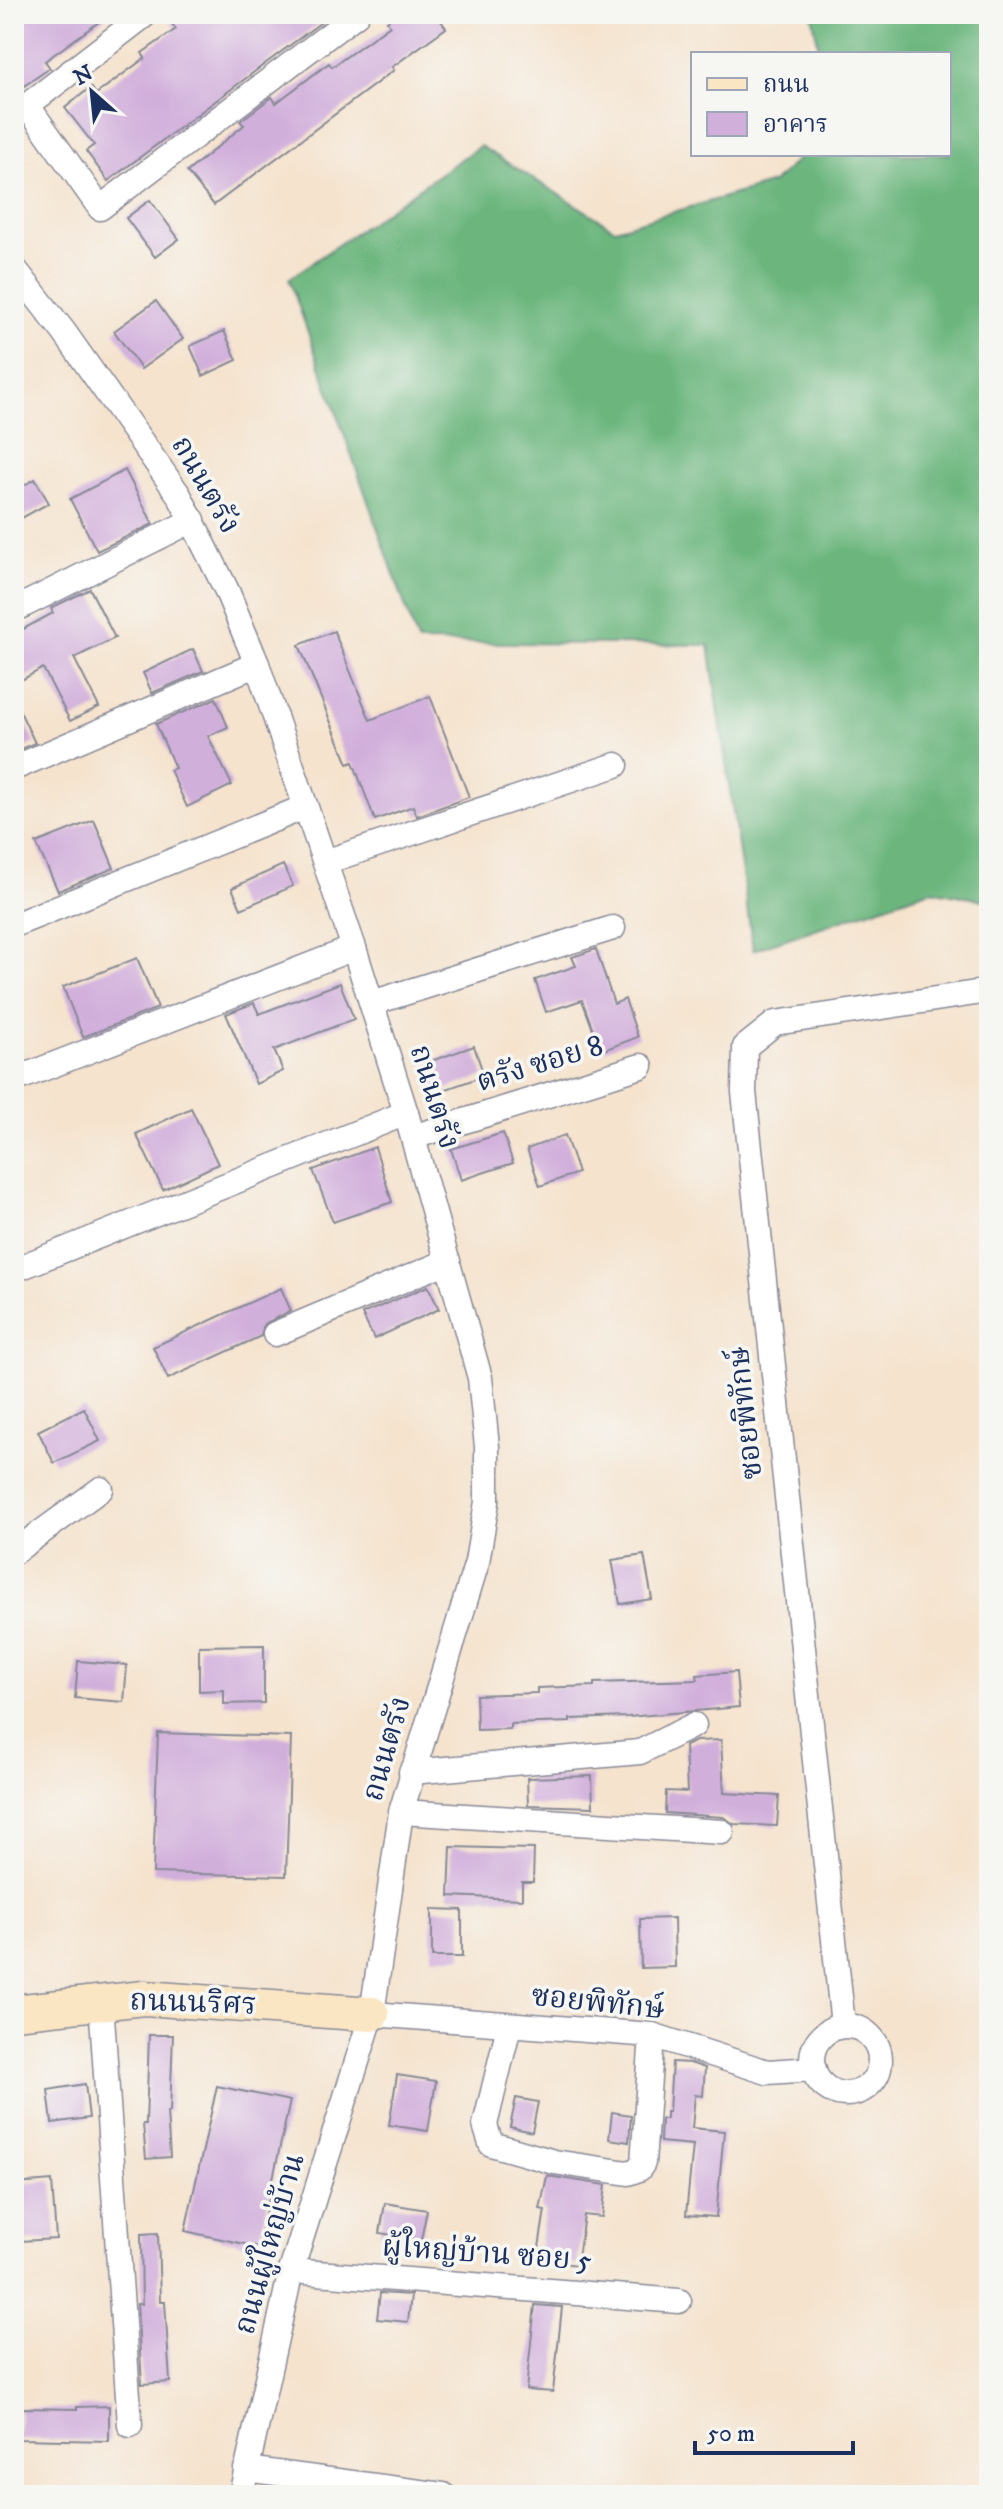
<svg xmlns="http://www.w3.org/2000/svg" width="1003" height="2509" viewBox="0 0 1003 2509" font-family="'IM FELL DW Pica','Noto Serif Thai',serif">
	<rect width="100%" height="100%" fill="#f6f6f2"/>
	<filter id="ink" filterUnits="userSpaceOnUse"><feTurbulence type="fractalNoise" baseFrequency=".0125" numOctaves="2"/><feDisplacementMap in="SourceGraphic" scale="16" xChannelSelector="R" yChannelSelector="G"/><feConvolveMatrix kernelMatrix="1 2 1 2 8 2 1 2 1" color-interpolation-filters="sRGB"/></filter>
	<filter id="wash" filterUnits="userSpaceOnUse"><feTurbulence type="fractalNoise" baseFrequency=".006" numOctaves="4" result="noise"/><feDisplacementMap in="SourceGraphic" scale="32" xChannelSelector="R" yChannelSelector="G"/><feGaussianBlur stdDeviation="1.8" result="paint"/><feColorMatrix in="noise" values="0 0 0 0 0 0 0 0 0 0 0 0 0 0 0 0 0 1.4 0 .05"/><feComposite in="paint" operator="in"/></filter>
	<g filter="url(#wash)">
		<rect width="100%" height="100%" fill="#f5e3ce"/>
		<path fill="#6cb67e" stroke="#44726e" stroke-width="2" d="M812,14H989V901L931,890L753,950L709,645L418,642L289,279L480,146L615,229L773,183L803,154H949V54H820Z"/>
		<g id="blocks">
			<g fill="#d1afdb">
				<path d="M14,14H110L45,61L50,68L14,93Z"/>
				<path d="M182,14H332L108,181L86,151L94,145L65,108L91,87L96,94L145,58L142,53L176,29L171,23Z"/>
				<path d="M397,14H436L446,28L392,67L394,70L214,205L187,172L244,125L240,121L272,97L276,103L329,63L332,67L390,25L387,21Z"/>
				<path d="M150,200L179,239L155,257L126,218Z"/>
				<path d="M156,301L183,339L141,369L114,331Z"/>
				<path d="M224,331L237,360L203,376L190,346Z"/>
				<path d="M125,470L153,524L97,551L70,499Z"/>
				<path d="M35,479L49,503L20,519L14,508V491Z"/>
				<path d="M90,589L115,638L74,658L99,707L70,721L43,668L14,684V634L53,613L51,608Z"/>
				<path d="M334,631L370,720L430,696L469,797L417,816L413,806L375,820L353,762L348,764L299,645Z"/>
				<path d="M193,649L203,671L152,693L143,673Z"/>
				<path d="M216,698L228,727L208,736L232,785L187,807L170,770L175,768L156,724Z"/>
				<path d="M14,699L35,743L16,751L14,748Z"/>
				<path d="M94,820L114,868L58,891L36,843Z"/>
				<path d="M283,865L293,886L241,909L232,888Z"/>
				<path d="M596,949L614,1004L625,999L638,1037L601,1051L582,1000L546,1012L535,980L576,966L572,957Z"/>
				<path d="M137,958L158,1008L83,1037L63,987Z"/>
				<path d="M340,983L354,1019L274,1050L283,1071L256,1084L226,1014L254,1003L259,1014Z"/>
				<path d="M474,1046L484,1076L438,1092L428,1062Z"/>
				<path d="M191,1108L218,1164L163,1190L136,1134Z"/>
				<path d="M503,1133L513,1163L461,1180L451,1149Z"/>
				<path d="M565,1135L578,1173L540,1186L527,1149Z"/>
				<path d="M375,1147L392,1202L333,1222L313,1170Z"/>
				<path d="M428,1286L439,1309L374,1339L362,1314Z"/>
				<path d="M281,1288L291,1311L264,1324L261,1336L168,1379L153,1347Z"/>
				<path d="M84,1408L100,1441L54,1463L38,1431Z"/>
				<path d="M644,1555L652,1599L620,1604L612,1560Z"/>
				<path d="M264,1645V1703L224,1704V1690L199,1691V1646Z"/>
				<path d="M78,1661L127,1665L124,1702L75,1698Z"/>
				<path d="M736,1672L739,1707L628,1717L570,1719V1722L510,1724V1729L477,1730L476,1695L537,1693V1688L594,1686V1683L698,1680L697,1675Z"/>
				<path d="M158,1733L291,1737L286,1876L153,1873Z"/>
				<path d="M721,1740L724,1793L779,1796L777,1826L734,1824L723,1817L665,1813L666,1791L687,1792L685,1746L696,1741Z"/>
				<path d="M592,1776L593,1807L528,1805L527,1778Z"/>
				<path d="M451,1847L534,1849L533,1882H522V1899L449,1896Z"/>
				<path d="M432,1909L462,1910V1957H432Z"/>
				<path d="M674,1918L675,1967L641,1968L640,1919Z"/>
				<path d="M149,2035H173L170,2112H167L170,2157L146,2159L143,2124H146Z"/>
				<path d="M672,2062L690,2063L705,2068L703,2096L695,2095L692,2128L724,2131L716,2217L686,2215L693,2145L660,2142L661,2119H666V2112H669Z"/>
				<path d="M397,2075L436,2081L428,2131L389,2125Z"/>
				<path d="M85,2084L89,2118L52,2123L48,2090Z"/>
				<path d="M217,2086L290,2101L258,2247L185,2231Z"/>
				<path d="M516,2098L538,2102L532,2132L510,2127Z"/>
				<path d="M612,2112L631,2115L629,2142L609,2139Z"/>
				<path d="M547,2176L606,2185L602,2217L584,2215L577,2265L537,2260L545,2210L540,2209Z"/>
				<path d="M52,2181L56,2239L20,2241L16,2184Z"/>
				<path d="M385,2203L427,2210L421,2240L380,2233Z"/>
				<path d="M158,2233L160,2302H165L170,2382L142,2384L137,2304H142L141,2234Z"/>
				<path d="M380,2293L411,2295L408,2322L377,2319Z"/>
				<path d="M535,2305L562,2307L553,2392L526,2390Z"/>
				<path d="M109,2406V2441L19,2439L20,2408L77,2409V2407Z"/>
			</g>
		</g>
	</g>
	<g filter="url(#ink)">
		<use href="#blocks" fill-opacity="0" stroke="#888996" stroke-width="2"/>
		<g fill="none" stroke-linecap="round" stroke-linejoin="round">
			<g stroke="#888996" stroke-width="27">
				<g id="street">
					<path d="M27,105L100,208L357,14"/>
					<path d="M16,114L146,14"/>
					<path d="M14,268L64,332L179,495L227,591L257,664L354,948L406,1113L480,1378L487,1447V1502L477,1562L401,1812L372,2014L291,2271L241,2495"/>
					<path d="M14,610L193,520"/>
					<path d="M14,768L257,664"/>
					<path d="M325,862L616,765"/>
					<path d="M14,925L305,807"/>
					<path d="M372,1003L613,928"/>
					<path d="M14,1080L354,948"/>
					<path d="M413,1137L641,1066"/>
					<path d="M14,1270L406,1113"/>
					<path d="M275,1334L448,1261"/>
					<path d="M14,1552L101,1489"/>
					<path d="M411,1772L640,1752L694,1725"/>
					<path d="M401,1812L722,1832"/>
					<path d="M101,2002L130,2425"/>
					<path d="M372,2014L652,2035L767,2072L814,2069"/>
					<path d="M843,2025L744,1092L745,1047L775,1023L989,991"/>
					<circle cx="846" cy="2060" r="34"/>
					<path d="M509,2026L485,2125L491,2144L554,2162L628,2173L639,2169L643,2163L652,2035"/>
					<path d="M291,2271L679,2301"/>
					<path d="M246,2469L443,2495"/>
				</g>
			</g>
			<g stroke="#888996" stroke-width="37">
				<path id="secondary" d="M14,2012L144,1998L372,2014"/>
			</g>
			<use href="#street" stroke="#fff" stroke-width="24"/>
			<use href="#secondary" stroke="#fbe6c4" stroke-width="34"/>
		</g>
	</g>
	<g text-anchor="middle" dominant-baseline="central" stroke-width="7" stroke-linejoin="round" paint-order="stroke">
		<g font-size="30" fill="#1b2f5e" stroke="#f6f6f2">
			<text transform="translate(205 485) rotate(60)">ถนนตรัง</text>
			<text transform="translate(540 1064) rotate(-17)">ตรัง ซอย 8</text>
			<text transform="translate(434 1097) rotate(73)">ถนนตรัง</text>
			<text transform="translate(746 1413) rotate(-96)">ซอยพิทักษ์</text>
			<text transform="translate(387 1749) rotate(-74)">ถนนตรัง</text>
			<text transform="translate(193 2003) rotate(2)">ถนนนริศร</text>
			<text transform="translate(598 2003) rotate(6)">ซอยพิทักษ์</text>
			<text transform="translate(270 2244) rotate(-74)">ถนนผู้ใหญ่บ้าน</text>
			<text transform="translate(487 2254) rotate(4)">ผู้ใหญ่บ้าน ซอย 5</text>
		</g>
	</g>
	<rect width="1003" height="2509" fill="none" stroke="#f6f6f2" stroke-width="48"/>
	<rect x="691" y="52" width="260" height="104" fill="#f6f6f2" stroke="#9ea6b7" stroke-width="2"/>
	<rect x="707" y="78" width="40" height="12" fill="#fbe6c4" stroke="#9ea6b7" stroke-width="2"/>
	<text x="763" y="92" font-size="24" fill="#1b2f5e">ถนน</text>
	<rect x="707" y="112" width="40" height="24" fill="#d1afdb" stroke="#9ea6b7" stroke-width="2"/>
	<text x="763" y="132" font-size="24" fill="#1b2f5e">อาคาร</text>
	<g transform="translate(92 92) rotate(333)" stroke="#f6f6f2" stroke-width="6" paint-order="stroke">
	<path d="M0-6L14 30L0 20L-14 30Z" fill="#1b2f5e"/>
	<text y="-12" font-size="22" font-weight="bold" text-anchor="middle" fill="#1b2f5e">N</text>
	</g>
	<path d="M695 2441v12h158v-12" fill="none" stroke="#1b2f5e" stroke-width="4"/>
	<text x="707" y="2441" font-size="24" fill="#1b2f5e" stroke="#f6f6f2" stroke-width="6" paint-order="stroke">50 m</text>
</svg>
